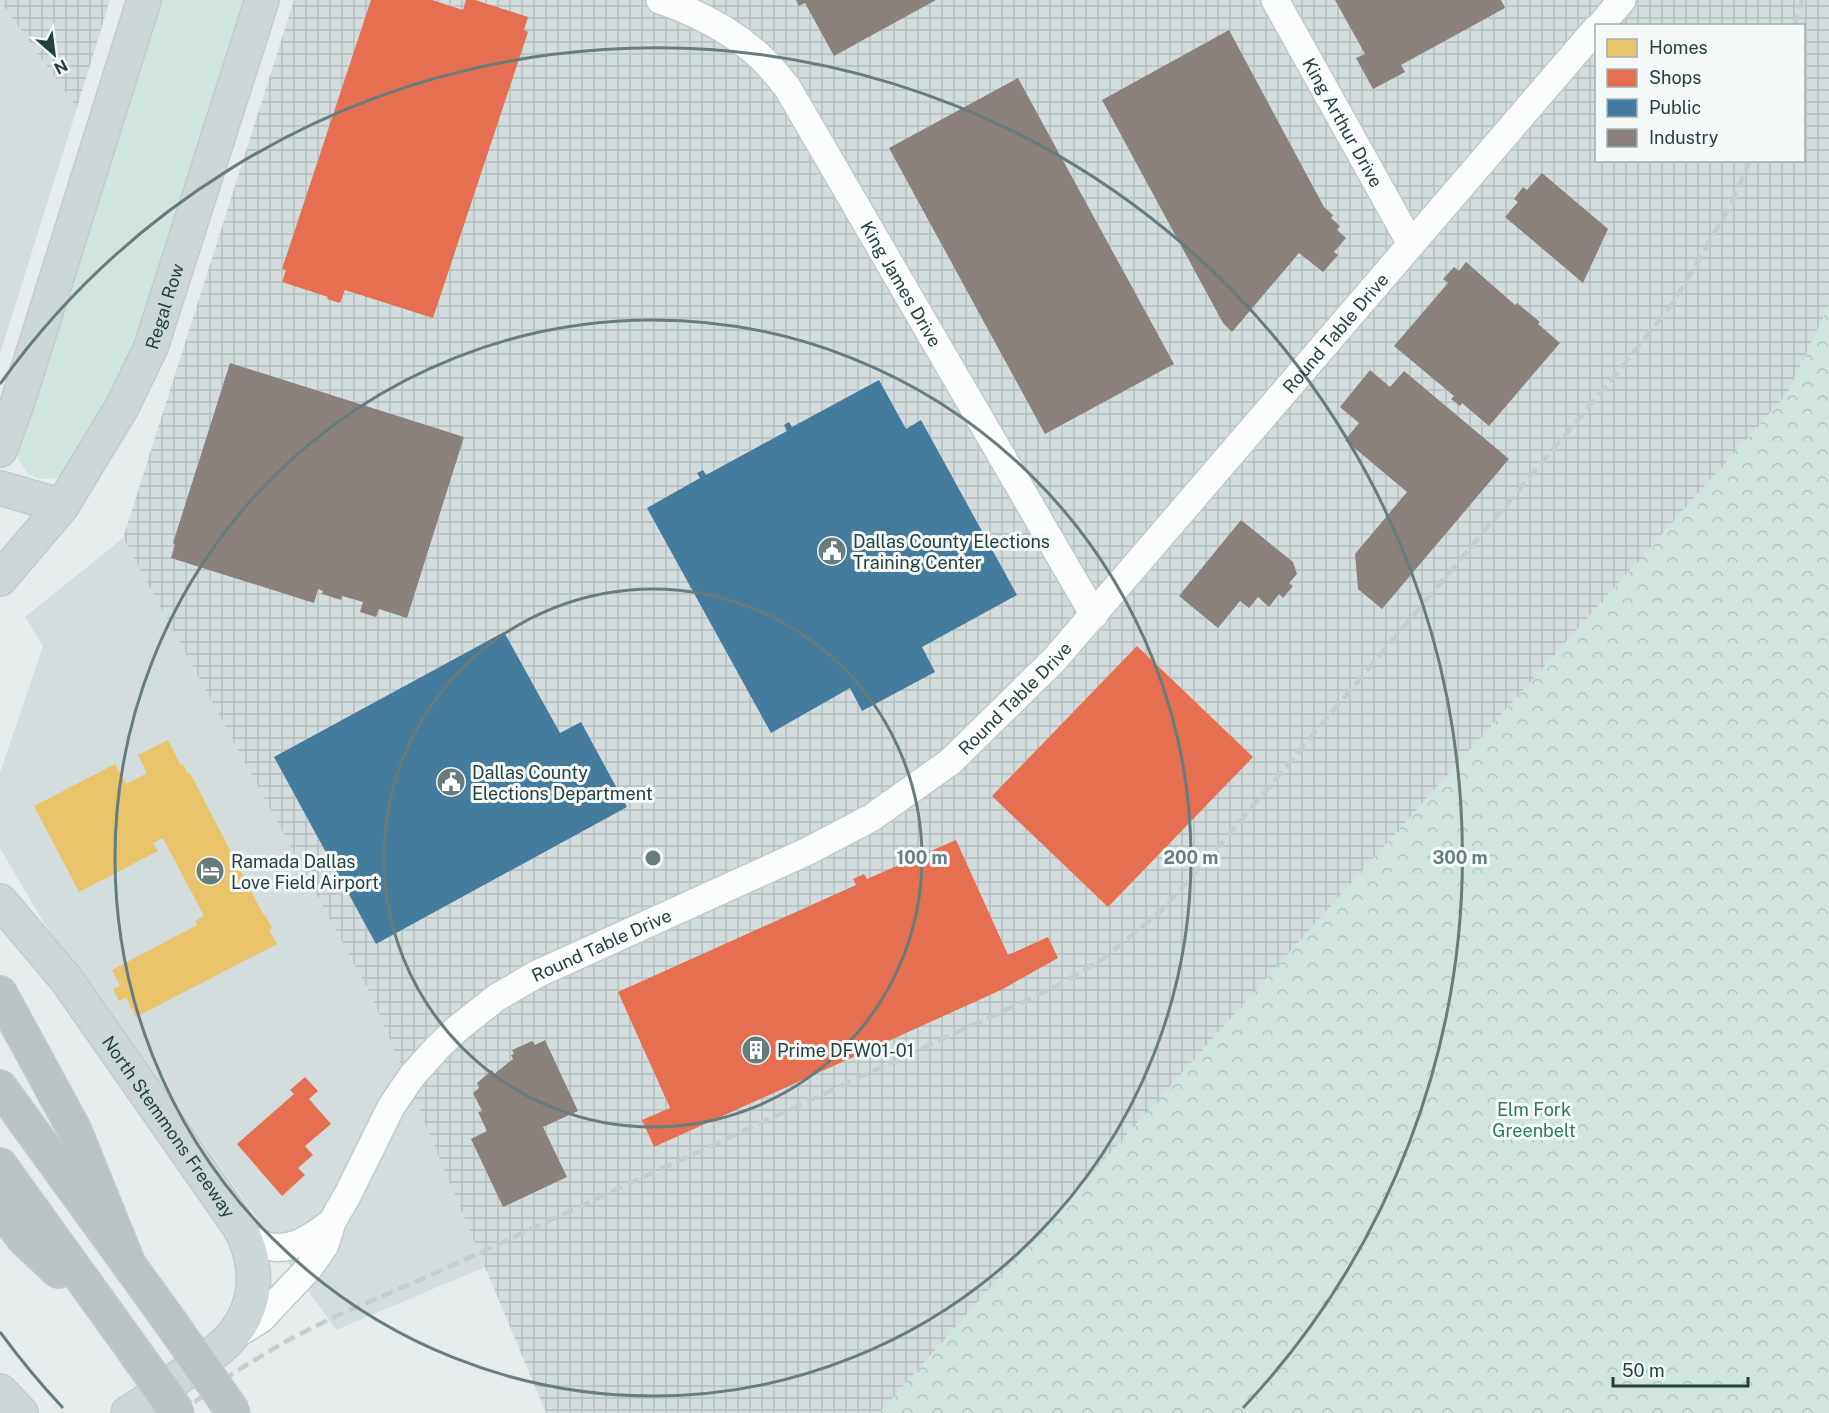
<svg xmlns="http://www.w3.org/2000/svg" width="1829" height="1413" viewBox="0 0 1829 1413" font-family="'Public Sans',sans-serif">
	<defs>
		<pattern id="industrial-grid" width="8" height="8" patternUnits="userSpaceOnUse" patternTransform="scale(1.5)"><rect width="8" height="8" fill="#d4dddd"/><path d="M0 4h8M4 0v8" fill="none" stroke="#b6bfbf"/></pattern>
		<pattern id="park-crowns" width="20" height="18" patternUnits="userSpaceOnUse" patternTransform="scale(1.5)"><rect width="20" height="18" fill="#cfe5dd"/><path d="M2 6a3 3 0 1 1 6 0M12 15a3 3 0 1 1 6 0" fill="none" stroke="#b1c6bf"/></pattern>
	</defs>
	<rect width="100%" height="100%" fill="#e6eceb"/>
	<g fill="#d4dddd">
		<path d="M0,1L77,108L0,354Z"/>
		<path d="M123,538L372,997L485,1267L336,1330L175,1103L44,923L0,848V773L43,646L25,617Z"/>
	</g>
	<g fill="url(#industrial-grid)" fill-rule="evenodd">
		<path d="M0,0H110L77,108L0,1Z"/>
		<path d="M294,0H1829V305L1787,394L879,1413H546L372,997L123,538ZM1596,26H1804V160H1596Z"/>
	</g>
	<path fill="#cfe5dd" d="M158,0H250L127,367L67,473C42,487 20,476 16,448Z"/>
	<path fill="url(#park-crowns)" d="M1829,305V1413H879L1787,394Z"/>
	<path fill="#e9c46a" d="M168,740L181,766L183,764L188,774L190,773L264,916L265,915L272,928L269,930L277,944L136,1017L126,998L119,1001L113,989L120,986L112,970L197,925L195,921L204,916L163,838L153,843L158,851L79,892L34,806L115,764L126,784L147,773L138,755Z"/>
	<g fill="#e76f51">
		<path d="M371,0H432L463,10L466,0H475L528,17L524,30L528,32L433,318L345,290L340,303L327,299L328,297L282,282L286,270L282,269Z"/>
		<path d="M1137,646L1253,757L1108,907L992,796Z"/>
		<path d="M956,840L1008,955L1048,937L1058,958L1001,990L654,1147L642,1120L670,1108L618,992L856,885L853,879L864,874L867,879Z"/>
		<path d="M305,1077L318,1091L309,1099L331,1124L305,1146L313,1155L298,1168L305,1175L282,1196L237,1144L294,1094L290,1090Z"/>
	</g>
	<g fill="#457b9d">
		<path d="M879,380L906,429L921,420L1017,595L922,647L935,672L862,711L850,688L771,733L647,508L700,478L697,473L703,470L706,475L787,431L784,425L789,422L792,427Z"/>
		<path d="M504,632L560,733L581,722L627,807L376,944L274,757Z"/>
	</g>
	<g fill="#8a817c">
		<path d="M796,0H936L834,56L805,3L799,6Z"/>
		<path d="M1335,0H1501L1505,8L1401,65L1405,72L1373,89L1356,58L1365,54Z"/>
		<path d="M1229,30L1324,207L1333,215L1331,218L1340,226L1337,230L1346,238L1334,252L1338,255L1323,272L1299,253L1232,332L1223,323L1102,100Z"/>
		<path d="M1018,78L1174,364L1045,434L889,148Z"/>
		<path d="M1542,173L1608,229L1583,283L1505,217L1518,202L1514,199L1523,187L1527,190Z"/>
		<path d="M1466,262L1515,305L1517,303L1540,322L1538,324L1560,343L1489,426L1462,403L1460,406L1451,399L1454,396L1394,346L1448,283L1443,279L1454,267L1459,271Z"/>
		<path d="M230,363L464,437L407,618L379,609L376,617L360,612L363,602L342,596L341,600L322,594L323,591L318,589L314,603L171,558L175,544L173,543Z"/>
		<path d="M1370,370L1390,387L1404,371L1509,459L1382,609L1358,589L1355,554L1407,492L1345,440L1359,423L1340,407Z"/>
		<path d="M1241,520L1293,562L1297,574L1289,583L1293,586L1283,598L1279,594L1269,607L1258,597L1249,608L1240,601L1218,628L1179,596Z"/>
		<path d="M545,1040L578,1111L543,1127L567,1177L503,1207L471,1139L487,1131L478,1112L482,1111L473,1093L479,1088L477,1083L492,1070L494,1074L513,1059L511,1055L514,1054L512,1050L532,1041L535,1045Z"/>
	</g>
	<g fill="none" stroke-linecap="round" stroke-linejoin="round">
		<g stroke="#c3c9c8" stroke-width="30">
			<g id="minor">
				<path id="s1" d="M660,0C695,12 727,28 755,52C767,62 777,75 787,87L1094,615"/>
				<path id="s2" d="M1275,0L1411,244"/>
				<path d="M1600,26L1622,0"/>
				<path d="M245,1236C279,1259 304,1244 332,1222"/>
				<path id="s3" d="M232,1337L261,1319L309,1268L325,1245L332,1222L348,1194L391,1107L412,1076L438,1047L458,1028L496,998L537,974L808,851L871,818L950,762L1055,659L1596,29"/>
			</g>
		</g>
		<g stroke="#c2cacb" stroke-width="36">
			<g id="major">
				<path d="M0,450L17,404L144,0"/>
				<path d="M0,488L62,506"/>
				<path id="s4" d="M0,579L62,506L122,407L151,347L262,0"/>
				<path id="s5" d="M0,901L66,979L238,1225C259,1260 260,1303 232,1336C220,1351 200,1362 185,1373C166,1386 148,1401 128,1413"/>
				<path d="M0,1391L21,1413"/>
			</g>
		</g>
		<g stroke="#c2cacb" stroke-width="36">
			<g id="highway">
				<path d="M0,993L74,1129L129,1265"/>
				<path d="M0,1087L169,1320"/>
				<path d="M0,1165L132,1348"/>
				<path d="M0,1209L25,1240L58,1271"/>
			</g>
		</g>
		<use href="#minor" stroke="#fbfcfc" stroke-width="27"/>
		<use href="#major" stroke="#ced7d7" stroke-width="33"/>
		<use href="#highway" stroke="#bbc3c4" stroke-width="33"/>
		<g stroke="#c7cccc" stroke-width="4.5" stroke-dasharray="12 6" stroke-linecap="butt">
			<path d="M1794,26L1802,0"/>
			<path d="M180,1413L235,1372L288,1340L336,1316L440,1271L1053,988L1103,959L1162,910L1226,838L1613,378L1673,303L1731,205L1750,160"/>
		</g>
		<g stroke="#c2cacb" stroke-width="36" stroke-linecap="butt">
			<g id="highway-bridge">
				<path d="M169,1320L234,1413"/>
				<path d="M132,1348L178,1413"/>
			</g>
		</g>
		<use href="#highway-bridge" stroke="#bbc3c4" stroke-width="33"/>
	</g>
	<g fill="none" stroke="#677c7c" stroke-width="3">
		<circle cx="653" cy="858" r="269"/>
		<circle cx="653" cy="858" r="538"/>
		<path d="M63 1408A807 807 0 0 1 0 1332M0 384A807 807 0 1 1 1243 1408"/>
	</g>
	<defs>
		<g id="civic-disc" transform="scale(1.5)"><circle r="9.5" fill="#677c7c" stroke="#f5faf9"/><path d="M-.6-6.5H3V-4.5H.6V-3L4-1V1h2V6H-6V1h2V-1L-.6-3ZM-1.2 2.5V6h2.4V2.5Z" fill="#fff"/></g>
		<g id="hotel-disc" transform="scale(1.5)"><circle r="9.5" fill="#677c7c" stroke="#f5faf9"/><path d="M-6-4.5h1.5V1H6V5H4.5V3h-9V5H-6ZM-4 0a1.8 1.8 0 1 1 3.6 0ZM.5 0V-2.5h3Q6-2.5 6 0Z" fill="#fff"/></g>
		<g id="building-disc" transform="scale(1.5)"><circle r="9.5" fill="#677c7c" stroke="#f5faf9"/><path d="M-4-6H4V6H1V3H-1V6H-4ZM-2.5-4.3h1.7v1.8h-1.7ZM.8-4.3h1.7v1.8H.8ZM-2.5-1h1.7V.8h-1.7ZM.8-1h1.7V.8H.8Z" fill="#fff"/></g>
	</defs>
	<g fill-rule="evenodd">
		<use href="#civic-disc" x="832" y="551"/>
		<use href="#civic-disc" x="451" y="782"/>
		<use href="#hotel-disc" x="210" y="871"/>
		<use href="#building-disc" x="756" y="1050"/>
	</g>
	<g text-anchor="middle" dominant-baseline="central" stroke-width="6" stroke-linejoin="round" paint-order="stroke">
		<g font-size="18" fill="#234041" stroke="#f5faf9">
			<text stroke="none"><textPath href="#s2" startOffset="140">King Arthur Drive</textPath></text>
			<text stroke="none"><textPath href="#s1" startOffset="384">King James Drive</textPath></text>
			<text stroke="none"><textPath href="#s4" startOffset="321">Regal Row</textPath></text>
			<text stroke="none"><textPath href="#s3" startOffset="1528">Round Table Drive</textPath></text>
			<text stroke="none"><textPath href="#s3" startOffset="1042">Round Table Drive</textPath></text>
			<text stroke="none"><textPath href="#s3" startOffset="556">Round Table Drive</textPath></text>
			<text stroke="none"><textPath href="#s5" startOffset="282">North Stemmons Freeway</textPath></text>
		</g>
		<g font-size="18" fill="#234041" stroke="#f5faf9" text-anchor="start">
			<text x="853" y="541">Dallas County Elections<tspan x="853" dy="21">Training Center</tspan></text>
			<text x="472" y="772">Dallas County<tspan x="472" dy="21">Elections Department</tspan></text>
			<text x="231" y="861">Ramada Dallas<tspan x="231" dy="21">Love Field Airport</tspan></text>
			<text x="777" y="1050">Prime DFW01-01</text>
		</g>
		<g font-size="18" fill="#2b7a62" stroke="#f5faf9">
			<text x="1534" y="1109">Elm Fork<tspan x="1534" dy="21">Greenbelt</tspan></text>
		</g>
	</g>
	<circle cx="653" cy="858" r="9" fill="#677c7c" stroke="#f5faf9" stroke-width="3"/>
	<g font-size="18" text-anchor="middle" font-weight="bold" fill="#677c7c" stroke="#f5faf9" stroke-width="6" stroke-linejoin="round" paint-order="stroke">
		<text x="922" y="864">100 m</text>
		<text x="1191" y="864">200 m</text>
		<text x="1460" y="864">300 m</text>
	</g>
	<rect x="1595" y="24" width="210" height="138" fill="#f5faf9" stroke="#a1b0af" stroke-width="1.5"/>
	<rect x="1607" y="39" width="30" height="18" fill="#e9c46a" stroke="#a1b0af" stroke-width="1.5"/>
	<text x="1649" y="54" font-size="18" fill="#234041">Homes</text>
	<rect x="1607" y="69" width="30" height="18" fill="#e76f51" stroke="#a1b0af" stroke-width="1.5"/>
	<text x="1649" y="84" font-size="18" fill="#234041">Shops</text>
	<rect x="1607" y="99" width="30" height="18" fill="#457b9d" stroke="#a1b0af" stroke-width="1.5"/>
	<text x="1649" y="114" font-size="18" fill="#234041">Public</text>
	<rect x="1607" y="129" width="30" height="18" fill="#8a817c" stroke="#a1b0af" stroke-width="1.5"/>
	<text x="1649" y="144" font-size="18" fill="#234041">Industry</text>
	<g transform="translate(54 54) rotate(152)" stroke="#f5faf9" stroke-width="4.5" paint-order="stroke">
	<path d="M0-4.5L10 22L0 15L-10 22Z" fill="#234041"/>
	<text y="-9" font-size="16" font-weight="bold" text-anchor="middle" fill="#234041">N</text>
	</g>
	<path d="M1613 1377v9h135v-9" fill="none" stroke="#234041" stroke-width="3"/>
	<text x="1622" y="1377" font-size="18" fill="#234041" stroke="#f5faf9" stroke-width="4.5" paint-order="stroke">50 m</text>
</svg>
